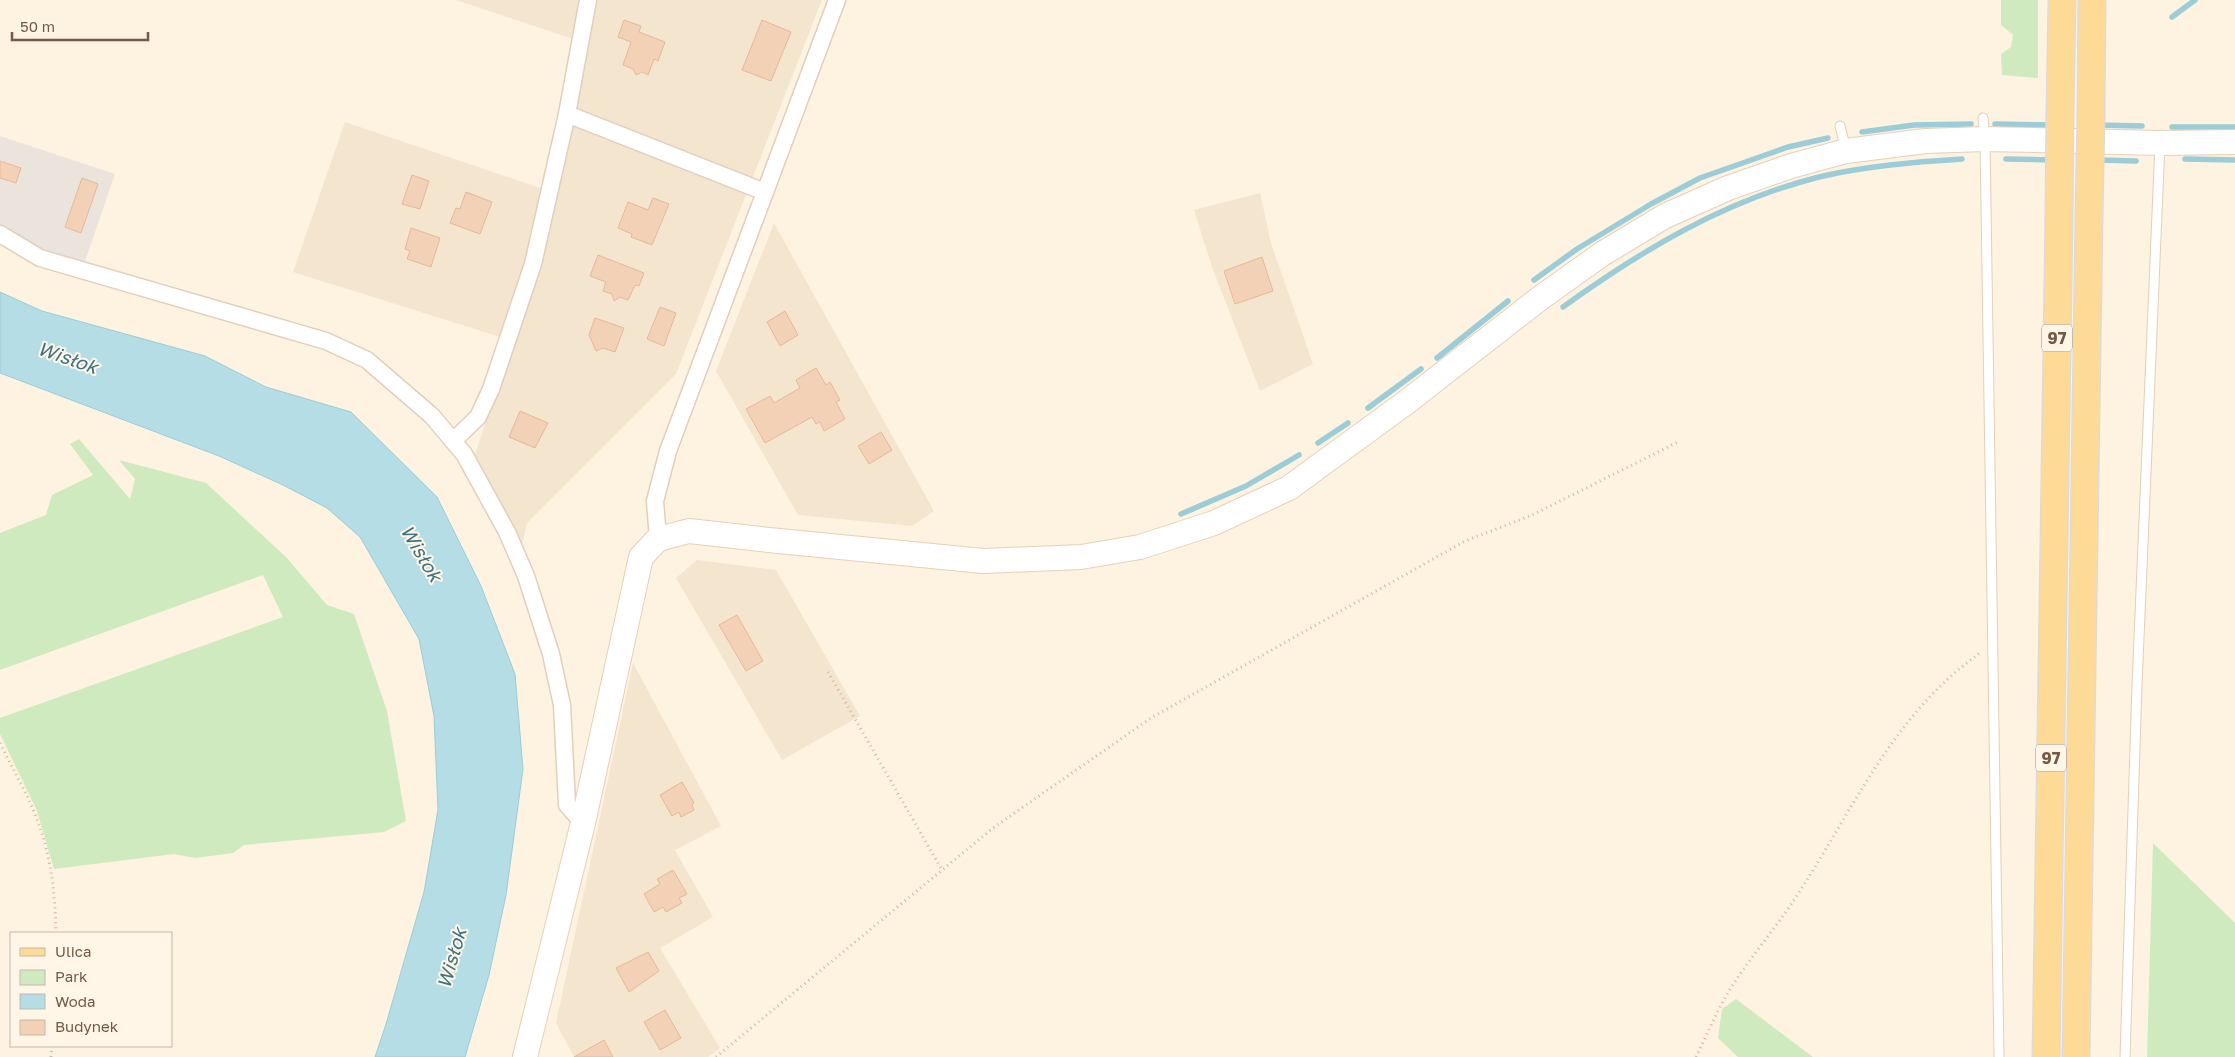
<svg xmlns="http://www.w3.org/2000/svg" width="2235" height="1057" viewBox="0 0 2235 1057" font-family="'Golos Text',sans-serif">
	<rect width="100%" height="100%" fill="#fdf3e0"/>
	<g fill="#f4e5cf">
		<path d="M456,0H822L676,374L527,523L521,549L474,457L513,341L293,272L345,122L555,193L588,44Z"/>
		<path d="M1260,193L1271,243L1313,364L1260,391L1212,267L1194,210Z"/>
		<path d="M774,223L934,511L912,526L798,515L716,371Z"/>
		<path d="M697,560L776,570L860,716L782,760L676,578Z"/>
		<path d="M633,663L721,826L675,850L713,917L660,948L720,1048L708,1057H574L556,1023Z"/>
	</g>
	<path fill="#ebe4dc" d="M0,136L115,174L84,264L17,239L0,226Z"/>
	<g fill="#cfeabf">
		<path d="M2001,0H2038V78L2002,75L2001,54L2011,47L2013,35L2001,25Z"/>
		<path d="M79,439L130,499L135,479L119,460L206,483L286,557L327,605L354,614L387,711L406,821L384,832L244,845L233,853L195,858L174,854L54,869L37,811L0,734V718L283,617L263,575L0,670V533L46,515L52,495L93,475L70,444Z"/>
		<path d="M2153,843L2235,923V1057H2147Z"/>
		<path d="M1736,999L1813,1057H1738L1718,1038L1722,1009Z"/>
	</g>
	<path fill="#b5dde6" stroke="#9bccd8" d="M0,292L42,311L205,356L266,387L351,412L437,497L481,586L515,674L523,769L506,895L489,975L465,1057H375L386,1024L424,892L438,810L434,716L419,639L360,537L327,508L283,485L219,456L0,373Z"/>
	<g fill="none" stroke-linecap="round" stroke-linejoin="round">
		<g stroke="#9bccd8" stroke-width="5.5">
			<path d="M2172,17L2195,0"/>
			<path d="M1995,124L2053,125"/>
			<path d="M2097,125L2142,126"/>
			<path d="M2172,127H2235"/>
			<path d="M1862,132L1914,125L1971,124"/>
			<path d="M2006,159L2053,160"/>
			<path d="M2185,159L2235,160"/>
			<path d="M2098,160L2136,161"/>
			<path d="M1534,280L1577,249L1651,204L1700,178L1788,147L1828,138"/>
			<path d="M1563,307C1642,250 1724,201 1819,177C1866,166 1914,162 1962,159"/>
			<path d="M1437,358L1508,301"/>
			<path d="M1368,408L1421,369"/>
			<path d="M1318,443L1348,423"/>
			<path d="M1181,514L1246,486L1299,455"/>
		</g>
	</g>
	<g fill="#f3d1b7" stroke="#e6b897">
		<path d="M624,20L641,26L639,32L665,42L658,61L654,59L648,75L642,72L636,75L633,69L623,65L631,42L618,37Z"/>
		<path d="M762,20L791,32L771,81L742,70Z"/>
		<path d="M0,161L21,168L16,183L0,178Z"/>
		<path d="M412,175L429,181L420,209L402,204Z"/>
		<path d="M82,178L98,184L81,233L65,227Z"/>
		<path d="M466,192L492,202L480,234L450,223L456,208L460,209Z"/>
		<path d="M653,198L669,204L652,245L631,237L632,234L618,228L628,202L648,210Z"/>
		<path d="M411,228L440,238L431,267L407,259L410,251L405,249Z"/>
		<path d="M598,255L644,273L639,286L635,285L628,300L620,297L614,301L612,294L603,291L606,282L590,276Z"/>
		<path d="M1262,257L1273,291L1235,304L1224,271Z"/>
		<path d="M660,307L676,313L664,346L647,339Z"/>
		<path d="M785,311L798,335L780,346L767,322Z"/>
		<path d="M595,318L624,328L615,352L603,348L596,351L589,335Z"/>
		<path d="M816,368L826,385L830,382L840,400L836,402L845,419L824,431L820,422L816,424L812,417L765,443L746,409L770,396L774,403L800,388L796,380Z"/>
		<path d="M520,411L548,423L535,448L509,437Z"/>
		<path d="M881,432L892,450L869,464L858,446Z"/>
		<path d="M737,615L763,661L746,671L719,625Z"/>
		<path d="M682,782L694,803L692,805L694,810L681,817L679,812L672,816L660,795Z"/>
		<path d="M673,870L687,894L679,898L682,903L666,912L663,907L654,912L644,894L660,884L657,879Z"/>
		<path d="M648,952L659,971L629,992L616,968Z"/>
		<path d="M665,1010L681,1038L660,1050L644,1022Z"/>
		<path d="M604,1040L613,1057H574Z"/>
	</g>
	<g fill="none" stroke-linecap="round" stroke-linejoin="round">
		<g stroke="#e1cfbc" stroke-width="11">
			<g id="lane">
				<path d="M1983,118L1985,139L1999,1057"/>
				<path d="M1840,126L1846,150"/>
				<path d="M2125,1057L2137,685L2160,143"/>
			</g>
		</g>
		<g stroke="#e1cfbc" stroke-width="19">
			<g id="street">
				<path d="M567,114L765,192"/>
				<path d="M0,234L40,258L326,341L367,360L432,416L464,454L507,532L526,576L551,654L562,705L567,805L583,823"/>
				<path d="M453,441L478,417L491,389L533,264L567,114L588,0"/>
				<path d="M658,539L655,501L668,451L837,0"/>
			</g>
		</g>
		<g stroke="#e6d0ba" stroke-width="26">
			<path id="secondary" d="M525,1057L583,823L641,557L658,539L689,531L769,540L983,561L1081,557L1140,547L1214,523L1289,488L1408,401L1539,299L1602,254L1665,216L1728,188L1791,166L1846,151L1925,141L1985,139L2160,143L2235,142"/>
		</g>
		<g stroke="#e0dad7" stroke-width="29">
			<g id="primary">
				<path d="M2091,111L2092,0"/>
				<path d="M2060,113L2062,0"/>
				<path d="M2046,1057L2059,218"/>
				<path d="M2076,1057L2089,217"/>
			</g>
		</g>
		<g stroke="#d7b49b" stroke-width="3" stroke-dasharray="1 4" stroke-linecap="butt">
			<path d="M828,672L942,870"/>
			<path d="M0,743C10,764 22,784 31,805C50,846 55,889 56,933"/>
			<path d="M51,1057L52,1046"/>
			<path d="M716,1057L993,828L1151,718L1465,541L1530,516L1680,441"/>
			<path d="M1696,1057C1706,1037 1715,1015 1726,996C1746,962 1773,932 1794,900C1852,813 1891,716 1980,653"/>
		</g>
		<use href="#lane" stroke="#fff" stroke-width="9"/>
		<use href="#street" stroke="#fff" stroke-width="16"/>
		<use href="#secondary" stroke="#fff" stroke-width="24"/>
		<use href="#primary" stroke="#fddb97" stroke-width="26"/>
		<g stroke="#e0dad7" stroke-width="29" stroke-linecap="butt">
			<g id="primary-bridge">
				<path d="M2089,217L2091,111"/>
				<path d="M2059,218L2060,113"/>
			</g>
		</g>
		<use href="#primary-bridge" stroke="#fddb97" stroke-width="26"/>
	</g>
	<g text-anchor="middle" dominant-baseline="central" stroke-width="4" stroke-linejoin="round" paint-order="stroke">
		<g fill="#fff6e7" stroke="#9e8877" stroke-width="1">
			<rect x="2042" y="324.5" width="30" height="27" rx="4"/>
			<rect x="2036" y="744.5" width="30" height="27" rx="4"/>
		</g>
		<g font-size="16" font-weight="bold" fill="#745947">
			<text x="2057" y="338">97</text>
			<text x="2051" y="758">97</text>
		</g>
		<g font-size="19" font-style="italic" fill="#3e7381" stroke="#fff6e7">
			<text transform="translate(68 357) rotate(19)">Wisłok</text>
			<text transform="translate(422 553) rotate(59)">Wisłok</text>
			<text transform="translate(451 958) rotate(-74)">Wisłok</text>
		</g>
	</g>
	<rect x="10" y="932" width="162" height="115" fill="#fff6e7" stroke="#c7b7a7"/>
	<rect x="20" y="948" width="25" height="8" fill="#fddb97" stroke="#c7b7a7"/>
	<text x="55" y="957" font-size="15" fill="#745947">Ulica</text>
	<rect x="20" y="970" width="25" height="15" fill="#cfeabf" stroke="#c7b7a7"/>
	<text x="55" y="982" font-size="15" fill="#745947">Park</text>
	<rect x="20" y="994" width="25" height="15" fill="#b5dde6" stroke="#c7b7a7"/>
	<text x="55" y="1007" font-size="15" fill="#745947">Woda</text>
	<rect x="20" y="1020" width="25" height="15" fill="#f3d1b7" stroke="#c7b7a7"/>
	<text x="55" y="1032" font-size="15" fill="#745947">Budynek</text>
	<path d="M12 32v8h136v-8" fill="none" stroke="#745947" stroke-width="2.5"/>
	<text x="20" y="32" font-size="15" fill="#745947" stroke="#fff6e7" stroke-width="4" paint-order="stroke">50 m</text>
</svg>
